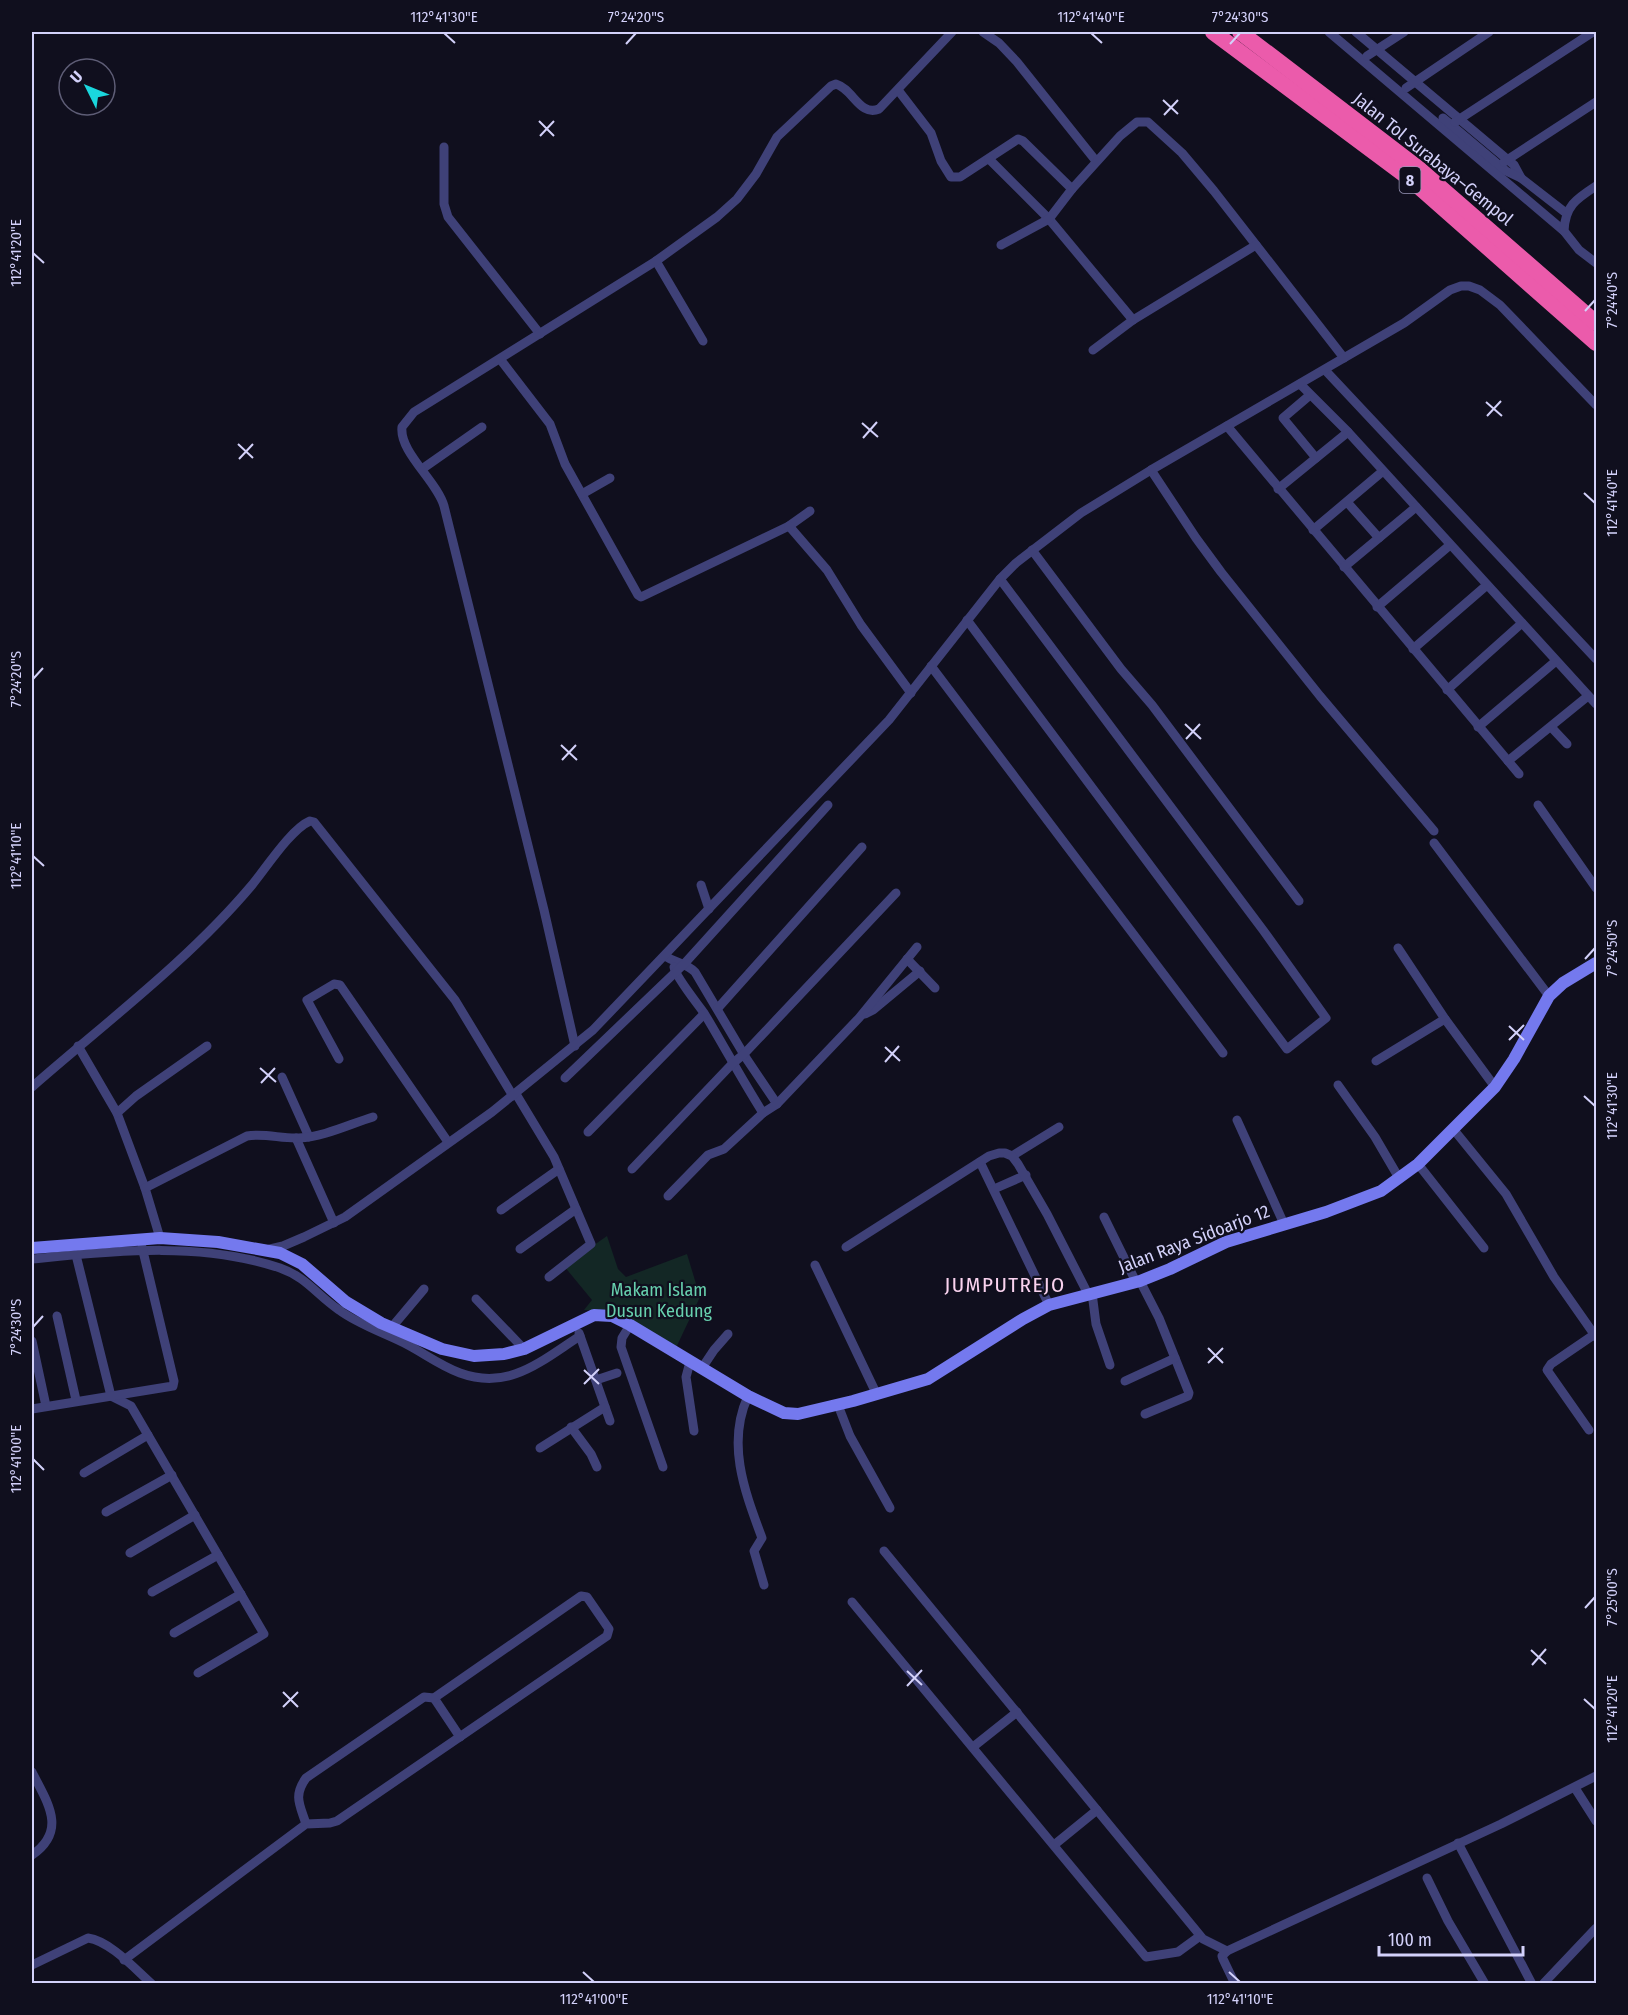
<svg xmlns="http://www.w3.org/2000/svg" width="1628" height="2015" viewBox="0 0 1628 2015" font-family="'Fira Sans Condensed',sans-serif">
	<rect width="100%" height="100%" fill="#100f1e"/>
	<path fill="#132725" d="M607,1236L618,1269L626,1277L687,1254L700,1297L674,1352L600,1310H584L592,1300L564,1266Z"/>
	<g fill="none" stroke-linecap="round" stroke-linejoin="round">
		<g stroke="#3f4178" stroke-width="9">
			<path d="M983,32L999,43L1017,62L1096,161"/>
			<path d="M1329,32L1564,231"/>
			<path d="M1356,32L1514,165L1521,178"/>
			<path d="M1367,56L1404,32"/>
			<path d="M1406,88L1489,32"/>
			<path d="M898,90L931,133L941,161L951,177H960L1018,139L1023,141L1072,189"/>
			<path d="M1443,118L1506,171L1521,178L1566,213"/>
			<path d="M1455,122L1593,32"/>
			<path d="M444,147V204L448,217L540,334"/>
			<path d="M989,159L1049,219L1133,320"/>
			<path d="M1504,162L1596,102"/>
			<path d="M1596,186C1576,199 1565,206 1564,231L1579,250L1596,263"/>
			<path d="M1001,245L1049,219L1072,189L1120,136L1137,122H1148L1182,153L1214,191L1344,358"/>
			<path d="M656,261L703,341"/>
			<path d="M1093,350L1133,320L1256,245"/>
			<path d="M500,359L550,424L565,464L638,595L641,597L789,526L810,511"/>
			<path d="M1325,370L1596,659"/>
			<path d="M1300,384L1348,432L1596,704"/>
			<path d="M1310,395L1283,418L1316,458"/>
			<path d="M1227,426L1519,774"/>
			<path d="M422,469L482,427"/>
			<path d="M1151,470L1196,538L1221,572L1320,696L1434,831"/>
			<path d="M1278,489L1348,432"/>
			<path d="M582,494L610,478"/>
			<path d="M1347,502L1379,538"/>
			<path d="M789,526L827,570L861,625L911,693"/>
			<path d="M1313,530L1383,471"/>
			<path d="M1032,550L1121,669L1152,705L1299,901"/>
			<path d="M1344,567L1416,507"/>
			<path d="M1377,607L1450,545"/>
			<path d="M967,620L1287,1049L1326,1018L1263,930L1000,579"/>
			<path d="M1413,649L1487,585"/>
			<path d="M931,666L1223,1053"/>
			<path d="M1447,690L1522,623"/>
			<path d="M1478,727L1556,661"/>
			<path d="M1551,727L1567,744"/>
			<path d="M1508,761L1588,696"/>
			<path d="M1538,805L1596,888"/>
			<path d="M1434,843L1549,996"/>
			<path d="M701,885L709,909"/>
			<path d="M1398,948L1445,1019L1495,1087"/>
			<path d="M665,956C677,964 684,962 695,972L746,1058L777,1104"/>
			<path d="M907,959L935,988"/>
			<path d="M674,967C675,976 697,1003 704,1013C724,1046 742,1080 763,1113"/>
			<path d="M718,1008L862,847"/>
			<path d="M865,1014L873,1010L920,971"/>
			<path d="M78,1046L117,1113L145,1188L160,1238"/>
			<path d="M575,1046L544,910L444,506C437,481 399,452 402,427L414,412L656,261L717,217L737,199L756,174L777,137L831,86L836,84C853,89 860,117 879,109L952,32"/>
			<path d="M339,1059L307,1000L334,984L340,985L448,1142"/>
			<path d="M1376,1061L1445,1019"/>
			<path d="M282,1077L309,1137"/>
			<path d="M565,1078L685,963L828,805"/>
			<path d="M1338,1085L1375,1137L1399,1178"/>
			<path d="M32,1087C106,1022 188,961 252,885C266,868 291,829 310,821L314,822L455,1000L513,1096"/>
			<path d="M516,1094L554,1157L591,1244L549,1277"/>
			<path d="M117,1113L136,1096L207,1046"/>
			<path d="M1237,1120L1284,1224"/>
			<path d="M1454,1130L1506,1194L1554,1277L1596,1337"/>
			<path d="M588,1132L704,1014"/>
			<path d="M296,1138L334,1223"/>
			<path d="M1012,1156L1059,1127"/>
			<path d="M980,1162L1049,1305"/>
			<path d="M1418,1164L1484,1248"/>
			<path d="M632,1169L732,1064L744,1054L896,893"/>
			<path d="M145,1188L247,1136C265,1133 282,1139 299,1138C324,1137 350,1124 373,1117"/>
			<path d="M994,1189L1026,1175"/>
			<path d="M668,1196L708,1155L724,1149L763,1113L777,1104L859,1018L917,947"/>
			<path d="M501,1210L559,1169"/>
			<path d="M1104,1217L1136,1282"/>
			<path d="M846,1247L989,1156L999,1153H1005L1012,1156L1018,1164L1047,1214L1088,1294"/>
			<path d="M270,1249L283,1246L304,1237L345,1217L492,1112L593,1030L889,720L1000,579L1016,563L1081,513L1151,470L1404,323L1450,290L1461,286H1469L1480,290L1500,305L1596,405"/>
			<path d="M520,1249L576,1209"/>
			<path d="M76,1255L111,1396L131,1406L264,1634L198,1673"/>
			<path d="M32,1259C113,1251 201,1241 280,1268C306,1277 317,1295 339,1310C359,1325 385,1333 408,1345C425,1354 441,1366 460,1373C509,1391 541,1361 580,1336"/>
			<path d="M815,1265L877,1395"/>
			<path d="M1140,1281L1159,1318L1189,1393L1188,1396L1145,1414"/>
			<path d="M1092,1293L1096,1324L1110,1365"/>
			<path d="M476,1299L524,1349"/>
			<path d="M57,1316L76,1400"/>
			<path d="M630,1325L622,1338L621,1347L663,1467"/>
			<path d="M392,1327L424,1289"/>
			<path d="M579,1333L610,1421"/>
			<path d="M32,1341L46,1406"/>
			<path d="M690,1362L686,1377L694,1431"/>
			<path d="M702,1368L714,1350L728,1334"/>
			<path d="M596,1380L617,1373"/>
			<path d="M1125,1381L1175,1358"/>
			<path d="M748,1396C726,1444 745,1492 762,1538L754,1551L764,1585"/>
			<path d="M838,1405L850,1436L890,1508"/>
			<path d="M32,1409L173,1386L174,1381L142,1247"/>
			<path d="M571,1427L591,1454L597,1467"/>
			<path d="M1589,1430L1547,1370L1551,1364L1595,1334"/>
			<path d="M540,1448L605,1407"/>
			<path d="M84,1473L148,1435"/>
			<path d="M106,1512L172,1475"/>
			<path d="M884,1551L1203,1939L1227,1951"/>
			<path d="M130,1553L195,1515"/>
			<path d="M152,1592L218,1555"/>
			<path d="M852,1602L1146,1957L1178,1952L1200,1936"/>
			<path d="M174,1633L241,1594"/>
			<path d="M434,1698L460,1737"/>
			<path d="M973,1747L1017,1712"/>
			<path d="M32,1772C47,1802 68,1830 32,1855"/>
			<path d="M1575,1788L1596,1821"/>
			<path d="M1458,1843L1532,1984"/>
			<path d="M1054,1845L1097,1810"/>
			<path d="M1427,1878L1448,1921L1485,1984"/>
			<path d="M124,1960L306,1824L330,1823L337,1821L607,1636L609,1629L587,1597L581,1596L434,1698L424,1697L306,1778C293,1796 300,1805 306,1824"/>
			<path d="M32,1965L88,1938C110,1941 135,1969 152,1984"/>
			<path d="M1235,1984L1223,1959L1222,1956L1227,1951L1501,1824L1596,1776"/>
			<path d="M1543,1984L1596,1928"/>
		</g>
		<path stroke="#7479ee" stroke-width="12" d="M32,1248L160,1238L218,1242L280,1253L302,1264L346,1302L381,1323L442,1349L474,1356L504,1354L524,1349L594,1315L612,1316L630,1325L748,1396L784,1413L798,1414L853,1401L928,1379L1023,1319L1049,1305L1140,1281L1170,1269L1226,1242L1326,1212L1381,1191L1418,1164L1495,1087L1514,1059L1549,996L1563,983L1596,963"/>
		<g stroke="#eb5bab" stroke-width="16">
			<path d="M1213,32L1409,178L1596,343"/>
			<path d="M1240,32L1418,168L1596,323"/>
		</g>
	</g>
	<path fill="none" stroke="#d3d1fa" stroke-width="2" d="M444,33L455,43M1091,33L1102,43M626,44L636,33M1230,44L1240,33M1163,100L1178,114M1164,115L1178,100M539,121L554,136M540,136L554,121M33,253L44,263M1585,311L1595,300M1486,402L1502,416M1487,416L1501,401M862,423L878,437M863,438L877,422M238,444L253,458M239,459L253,444M1584,493L1595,503M33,679L43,668M1185,724L1201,739M1186,739L1200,724M561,745L577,760M562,760L576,745M33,856L44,866M1585,959L1595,948M1509,1026L1524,1040M1509,1040L1524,1025M885,1047L900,1061M885,1062L899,1046M260,1068L276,1082M261,1083L275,1068M1584,1096L1595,1106M33,1327L43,1316M1208,1348L1223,1363M1208,1363L1223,1348M584,1370L599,1384M584,1384L599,1369M33,1459L44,1470M1585,1608L1595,1597M1531,1650L1546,1664M1532,1665L1546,1649M907,1671L922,1685M907,1686L922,1670M283,1692L298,1707M1584,1699L1595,1709M283,1707L298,1692M583,1972L594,1982M1229,1972L1240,1982"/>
	<g text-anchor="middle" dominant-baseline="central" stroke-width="4.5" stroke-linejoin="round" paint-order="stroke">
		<rect fill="#100f1e" stroke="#9897b8" stroke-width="1.5" x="1399.5" y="167" width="21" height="26" rx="4.5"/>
		<g font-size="16" font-weight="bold" fill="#d3d1fa">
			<text x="1410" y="180">8</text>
		</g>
		<g font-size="18" fill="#d3d1fa" stroke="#100f1e">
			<text transform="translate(1433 159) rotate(39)">Jalan Tol Surabaya–Gempol</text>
			<text transform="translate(1194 1239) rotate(-21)">Jalan Raya Sidoarjo 12</text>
		</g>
		<g font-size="18" fill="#67d0ae" stroke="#100f1e">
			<text x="659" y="1290">Makam Islam<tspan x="659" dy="21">Dusun Kedung</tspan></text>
		</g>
		<g font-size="21" letter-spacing="1.5" fill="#fad3ef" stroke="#100f1e">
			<text x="1005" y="1285">JUMPUTREJO</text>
		</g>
	</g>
	<rect width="1628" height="2015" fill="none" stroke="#100f1e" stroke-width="66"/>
	<g transform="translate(87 87) rotate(313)"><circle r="28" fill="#100f1e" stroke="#5e5d76" stroke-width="1.5"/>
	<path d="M0-4.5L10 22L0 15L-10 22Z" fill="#1ad7dd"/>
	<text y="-9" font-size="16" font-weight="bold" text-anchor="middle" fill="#d3d1fa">U</text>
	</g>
	<path d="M1379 1946v9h144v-9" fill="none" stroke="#d3d1fa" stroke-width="3"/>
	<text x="1388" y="1946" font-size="18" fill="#d3d1fa" stroke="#100f1e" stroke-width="4.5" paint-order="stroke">100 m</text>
	<rect x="33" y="33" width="1562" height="1949" fill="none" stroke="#d3d1fa" stroke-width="2"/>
	<g font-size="15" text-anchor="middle" fill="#d3d1fa">
		<text x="444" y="22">112°41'30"E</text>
		<text x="636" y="22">7°24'20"S</text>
		<text x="1091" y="22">112°41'40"E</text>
		<text x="1240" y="22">7°24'30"S</text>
		<text transform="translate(16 253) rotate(-90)" y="5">112°41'20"E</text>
		<text transform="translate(1612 300) rotate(-90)" y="5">7°24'40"S</text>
		<text transform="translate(1612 503) rotate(-90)" y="5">112°41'40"E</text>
		<text transform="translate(16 679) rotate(-90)" y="5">7°24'20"S</text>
		<text transform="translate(16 856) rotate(-90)" y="5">112°41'10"E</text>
		<text transform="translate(1612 948) rotate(-90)" y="5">7°24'50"S</text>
		<text transform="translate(1612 1106) rotate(-90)" y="5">112°41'30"E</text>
		<text transform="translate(16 1327) rotate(-90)" y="5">7°24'30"S</text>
		<text transform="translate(16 1459) rotate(-90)" y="5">112°41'00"E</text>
		<text transform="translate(1612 1597) rotate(-90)" y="5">7°25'00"S</text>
		<text transform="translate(1612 1709) rotate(-90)" y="5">112°41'20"E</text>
		<text x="594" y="2004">112°41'00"E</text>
		<text x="1240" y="2004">112°41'10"E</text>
	</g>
</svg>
